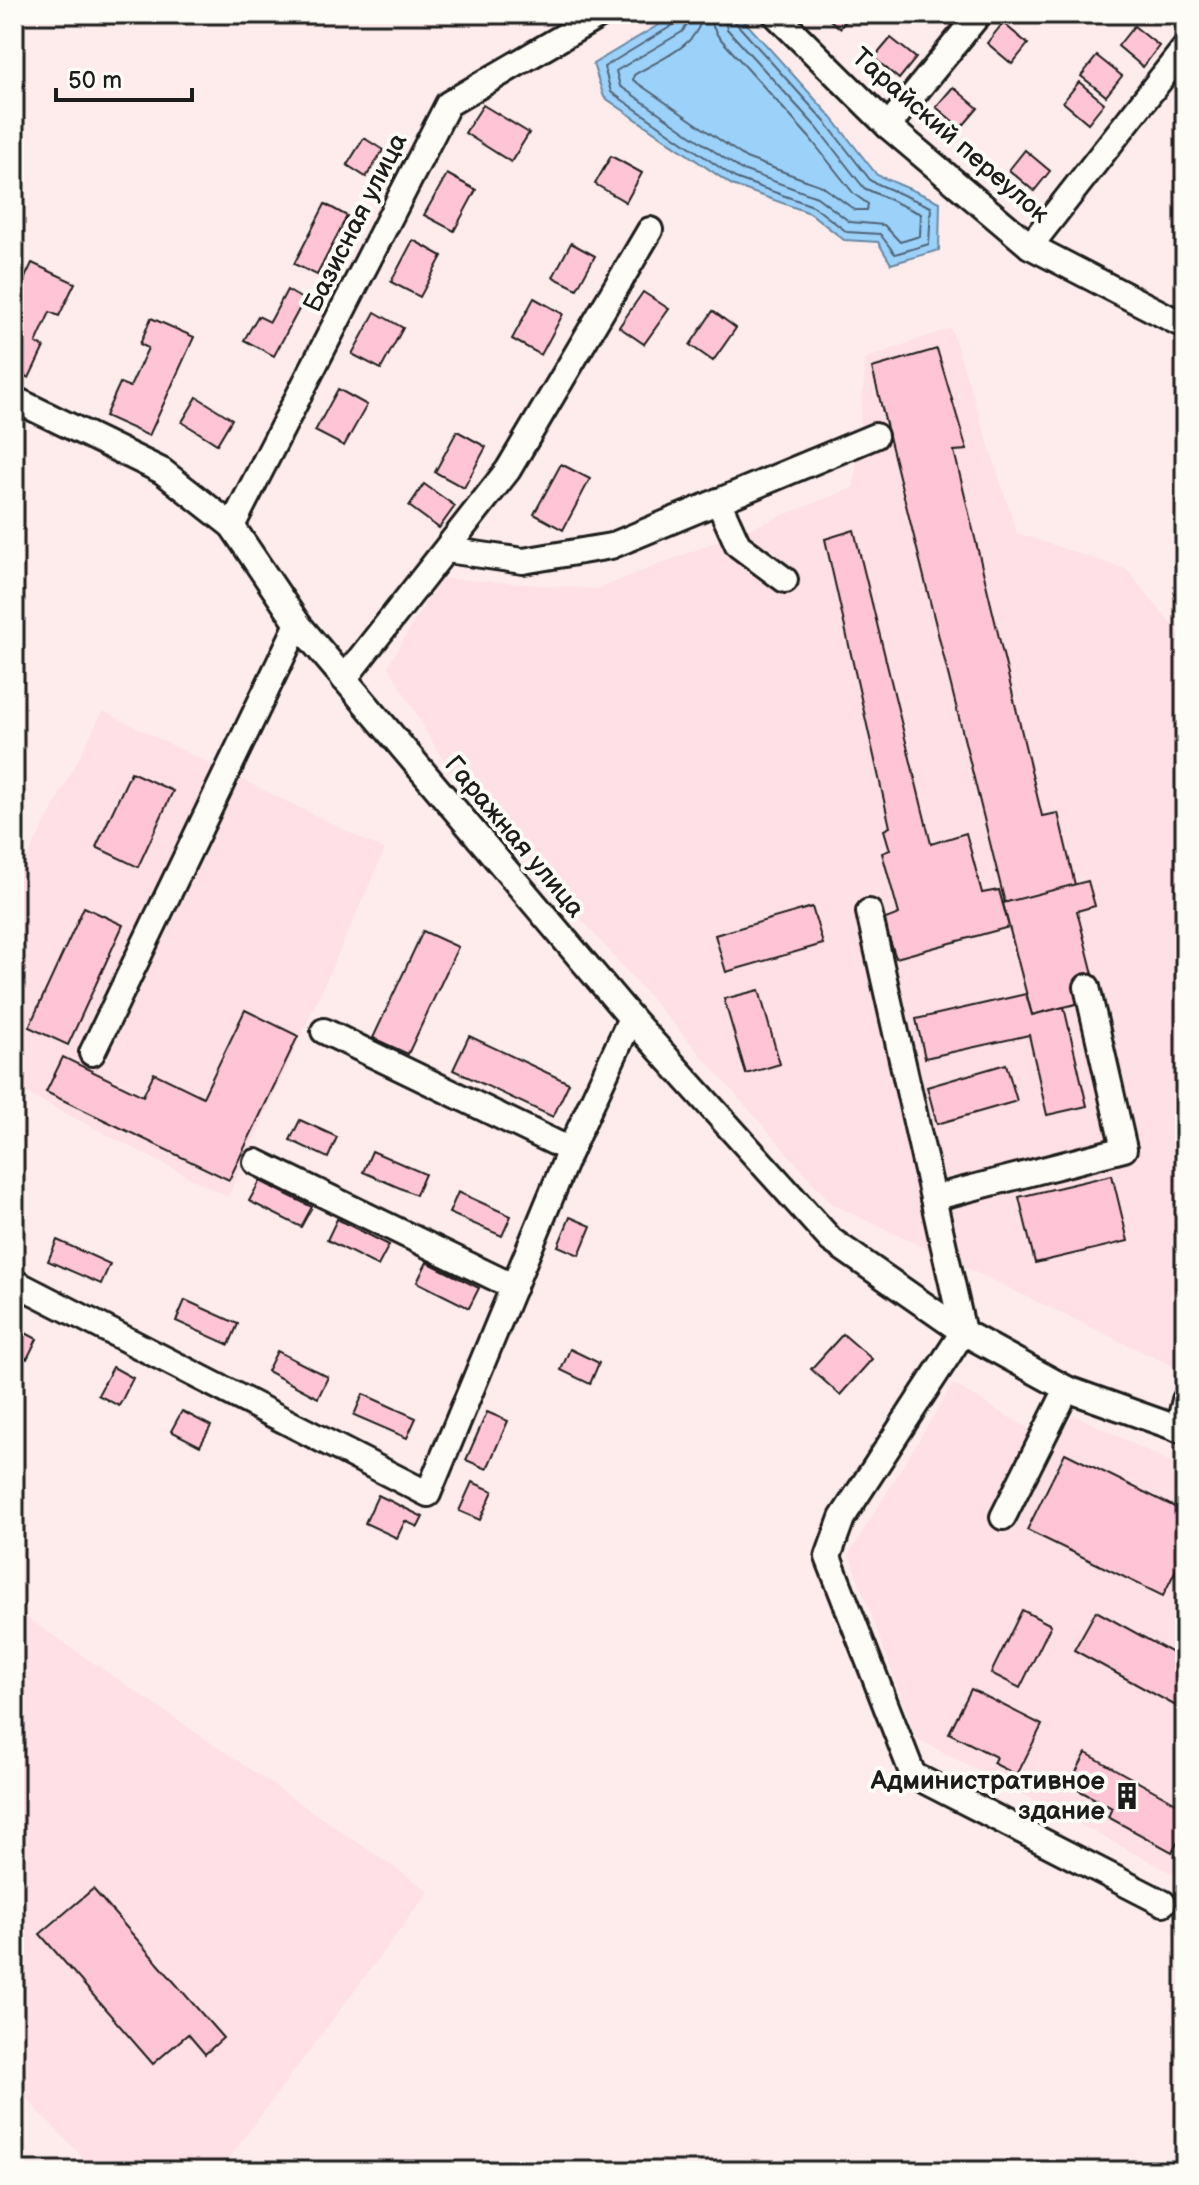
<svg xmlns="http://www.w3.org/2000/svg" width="1199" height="2185" viewBox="0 0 1199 2185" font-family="'Balsamiq Sans',sans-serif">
	<rect width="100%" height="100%" fill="#feeced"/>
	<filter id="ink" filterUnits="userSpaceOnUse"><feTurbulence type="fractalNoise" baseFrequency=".0125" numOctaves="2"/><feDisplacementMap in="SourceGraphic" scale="16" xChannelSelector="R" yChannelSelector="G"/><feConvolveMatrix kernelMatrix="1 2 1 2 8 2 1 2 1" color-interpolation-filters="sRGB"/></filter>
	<g filter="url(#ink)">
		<g fill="#fee0e6">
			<path d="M951,328L1017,533L1126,569L1185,640V1372L832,1204L447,767L388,666L440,578L597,589L854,487L866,358Z"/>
			<path d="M103,711L385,850L228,1197L14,1087V883Z"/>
			<path d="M953,1384L1053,1443L1074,1415L1185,1469V1880L916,1738L849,1554Z"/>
			<path d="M14,1609L429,1891L219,2171H96L14,2086Z"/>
		</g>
		<path fill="#9cd1fa" stroke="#6989a1" stroke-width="2" d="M677,14H738L832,118L877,175L940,202L939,250L891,264L878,242L844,240L810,213L732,185L604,97L593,64Z"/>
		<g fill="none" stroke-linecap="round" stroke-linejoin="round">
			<g stroke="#4f6475" stroke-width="2">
				<path d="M680,14L675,24L604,67L611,92L735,178L813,206L847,232L880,234L895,254L929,244L931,207L871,181L826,123L735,22L733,14"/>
				<path d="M690,14L688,24L682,32L616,71L620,86L740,169L817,197L850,222L884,225L900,242L920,236L921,214L864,188L818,129L727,29L723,14"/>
				<path d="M702,14C700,46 658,60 634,75L633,80L746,158L822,186L855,210H867L868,204L854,194L809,137L718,36L712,25L711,14"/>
			</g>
		</g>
		<g fill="#ffc5d7" stroke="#1c1c1c" stroke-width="2">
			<path d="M827,14H846L849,17L840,28L825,16Z"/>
			<path d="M1003,23L1028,44L1012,64L987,43Z"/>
			<path d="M1134,26L1159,46L1143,67L1118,46Z"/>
			<path d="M891,38L916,58L899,79L874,58Z"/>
			<path d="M1097,56L1122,76L1106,96L1081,76Z"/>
			<path d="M1079,82L1104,103L1088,123L1063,102Z"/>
			<path d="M953,87L978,108L961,128L936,107Z"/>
			<path d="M483,105L529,133L511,162L465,133Z"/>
			<path d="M364,138L383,150L366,177L347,165Z"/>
			<path d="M1025,150L1050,171L1034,191L1009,170Z"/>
			<path d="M611,156L642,173L626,202L595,184Z"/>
			<path d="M447,174L476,190L454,231L424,215Z"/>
			<path d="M325,204L347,216L317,275L294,264Z"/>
			<path d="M413,240L442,256L420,297L391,282Z"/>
			<path d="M571,243L595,256L577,289L553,277Z"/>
			<path d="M32,263L75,283L59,316L50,312L36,343L44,347L29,378L14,371V301Z"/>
			<path d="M287,290L304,300L274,356L244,340L258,316L270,322Z"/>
			<path d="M643,292L669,309L644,344L619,327Z"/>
			<path d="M534,298L563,314L541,355L512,339Z"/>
			<path d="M713,311L736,328L713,361L690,345Z"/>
			<path d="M375,312L403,328L381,369L352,354Z"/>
			<path d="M151,318L194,337L149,436L105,416L120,383L130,387L148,348L140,344Z"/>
			<path d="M937,349L967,450L954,451L1042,816L1058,813L1075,885L1005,903L872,368Z"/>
			<path d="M338,389L367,405L344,446L315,431Z"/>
			<path d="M197,397L232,419L217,444L182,422Z"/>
			<path d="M457,431L486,447L464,488L435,472Z"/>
			<path d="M561,464L590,479L563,530L534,514Z"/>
			<path d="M424,484L455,506L439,528L409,506Z"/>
			<path d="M854,530L931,844L966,833L982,893L999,890L1009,927L896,958L883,920L899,914L882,853L890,850L884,830L890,827L825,539Z"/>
			<path d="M131,772L173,791L138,867L96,847Z"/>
			<path d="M1088,881L1095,906L1077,911L1093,974L1078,978L1084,1002L1032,1015L1003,903Z"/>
			<path d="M84,907L123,925L68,1045L29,1027Z"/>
			<path d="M812,907L823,944L726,972L715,935Z"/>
			<path d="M423,931L458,947L408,1054L373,1038Z"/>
			<path d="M759,990L780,1064L746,1074L724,999Z"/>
			<path d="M1026,994L1032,1015L1064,1007L1087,1106L1047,1115L1029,1035L925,1058L916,1019Z"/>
			<path d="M245,1010L298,1036L229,1180L46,1092L63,1057L143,1096L154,1073L203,1097Z"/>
			<path d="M469,1036L569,1083L553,1117L453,1070Z"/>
			<path d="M1006,1064L1017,1101L937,1124L927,1087Z"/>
			<path d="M300,1120L337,1137L328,1158L290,1140Z"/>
			<path d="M372,1151L425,1174L416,1195L363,1172Z"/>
			<path d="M1112,1175L1128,1241L1035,1263L1019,1197Z"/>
			<path d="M260,1181L312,1207L301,1227L249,1201Z"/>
			<path d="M458,1192L511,1216L502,1236L449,1213Z"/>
			<path d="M570,1217L591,1226L579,1255L558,1246Z"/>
			<path d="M337,1219L389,1245L378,1266L327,1240Z"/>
			<path d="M57,1240L110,1264L101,1284L48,1261Z"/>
			<path d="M427,1262L479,1288L469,1308L417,1282Z"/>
			<path d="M185,1300L238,1324L229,1345L176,1321Z"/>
			<path d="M14,1327L37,1339L27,1359L14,1352Z"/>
			<path d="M843,1334L872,1359L840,1395L811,1369Z"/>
			<path d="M570,1349L599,1363L590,1384L561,1370Z"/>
			<path d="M277,1351L328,1377L318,1398L267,1371Z"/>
			<path d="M113,1367L133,1378L119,1406L98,1395Z"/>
			<path d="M363,1394L416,1418L407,1438L354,1415Z"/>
			<path d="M182,1411L211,1426L200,1446L171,1431Z"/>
			<path d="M487,1412L508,1421L487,1469L466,1460Z"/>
			<path d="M1065,1453L1185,1512V1551L1163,1596L1027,1530Z"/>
			<path d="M472,1482L493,1491L480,1520L459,1511Z"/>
			<path d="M378,1495L423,1517L418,1527L405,1521L397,1538L365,1523Z"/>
			<path d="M1022,1610L1051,1625L1020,1688L991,1673Z"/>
			<path d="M1096,1611L1185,1660V1711L1074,1650Z"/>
			<path d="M971,1689L1042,1725L1017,1775L993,1763L996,1757L949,1733Z"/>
			<path d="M1086,1753L1185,1808V1845L1178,1842L1172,1852L1108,1817L1112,1808L1069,1785Z"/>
			<path d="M93,1889L223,2038L205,2054L188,2034L153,2064L40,1934Z"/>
		</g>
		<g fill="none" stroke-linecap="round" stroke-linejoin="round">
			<g stroke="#1c1c1c" stroke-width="30">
				<g id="minor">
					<path d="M775,14L888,126L1030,246L1185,326"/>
					<path d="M888,126L979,14"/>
					<path d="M1030,246L1185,48"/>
					<path d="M14,399L162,471L232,526L298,624L631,1018L831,1240L963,1332L1067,1389L1185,1431"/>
					<path d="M718,501L738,545L785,580"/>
					<path d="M232,526L448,104L602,14"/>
					<path d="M447,550L523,561L611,546L875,436"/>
					<path d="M344,679L508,470L650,230"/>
					<path d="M869,912L963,1332L842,1518L828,1557L913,1775L1163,1903"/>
					<path d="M324,1031L570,1150"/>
					<path d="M92,1053L298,624"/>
					<path d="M256,1162L514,1287"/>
					<path d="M933,1198L1124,1149L1087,987"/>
					<path d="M14,1282L428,1494L570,1150L631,1018"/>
					<path d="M1178,1429L1185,1400"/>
					<path d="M1003,1517L1067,1389"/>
				</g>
			</g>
			<use href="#minor" stroke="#fdfcf7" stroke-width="24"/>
		</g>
	</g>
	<defs>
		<g id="building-bare" transform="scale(2.16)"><path d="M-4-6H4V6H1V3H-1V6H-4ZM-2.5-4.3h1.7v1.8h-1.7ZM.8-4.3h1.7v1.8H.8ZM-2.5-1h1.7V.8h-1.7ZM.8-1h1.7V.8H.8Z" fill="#1c1c1c" stroke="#fdfcf7" stroke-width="2.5" paint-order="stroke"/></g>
	</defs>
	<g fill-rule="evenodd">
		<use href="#building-bare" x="1127" y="1796"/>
	</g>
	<g text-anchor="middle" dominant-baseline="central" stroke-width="8" stroke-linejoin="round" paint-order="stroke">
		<g font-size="26" fill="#1c1c1c" stroke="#fdfcf7">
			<text transform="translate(950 136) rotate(41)">Тарайский переулок</text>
			<text transform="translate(356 223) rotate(-63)">Базисная улица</text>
			<text transform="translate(514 837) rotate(50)">Гаражная улица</text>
		</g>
		<g font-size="26" font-weight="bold" fill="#1c1c1c" stroke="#fdfcf7" text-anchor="end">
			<text x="1105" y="1781">Административное<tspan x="1105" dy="30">здание</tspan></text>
		</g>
	</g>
	<rect width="1199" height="2185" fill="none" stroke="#fdfcf7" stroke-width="48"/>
	<rect x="24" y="24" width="1151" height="2137" fill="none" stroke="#1c1c1c" stroke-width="3" filter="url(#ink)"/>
	<path d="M56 88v12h136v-12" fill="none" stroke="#1c1c1c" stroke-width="4"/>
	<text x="68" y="88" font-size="24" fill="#1c1c1c" stroke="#fdfcf7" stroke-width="6" paint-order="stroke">50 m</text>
</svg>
